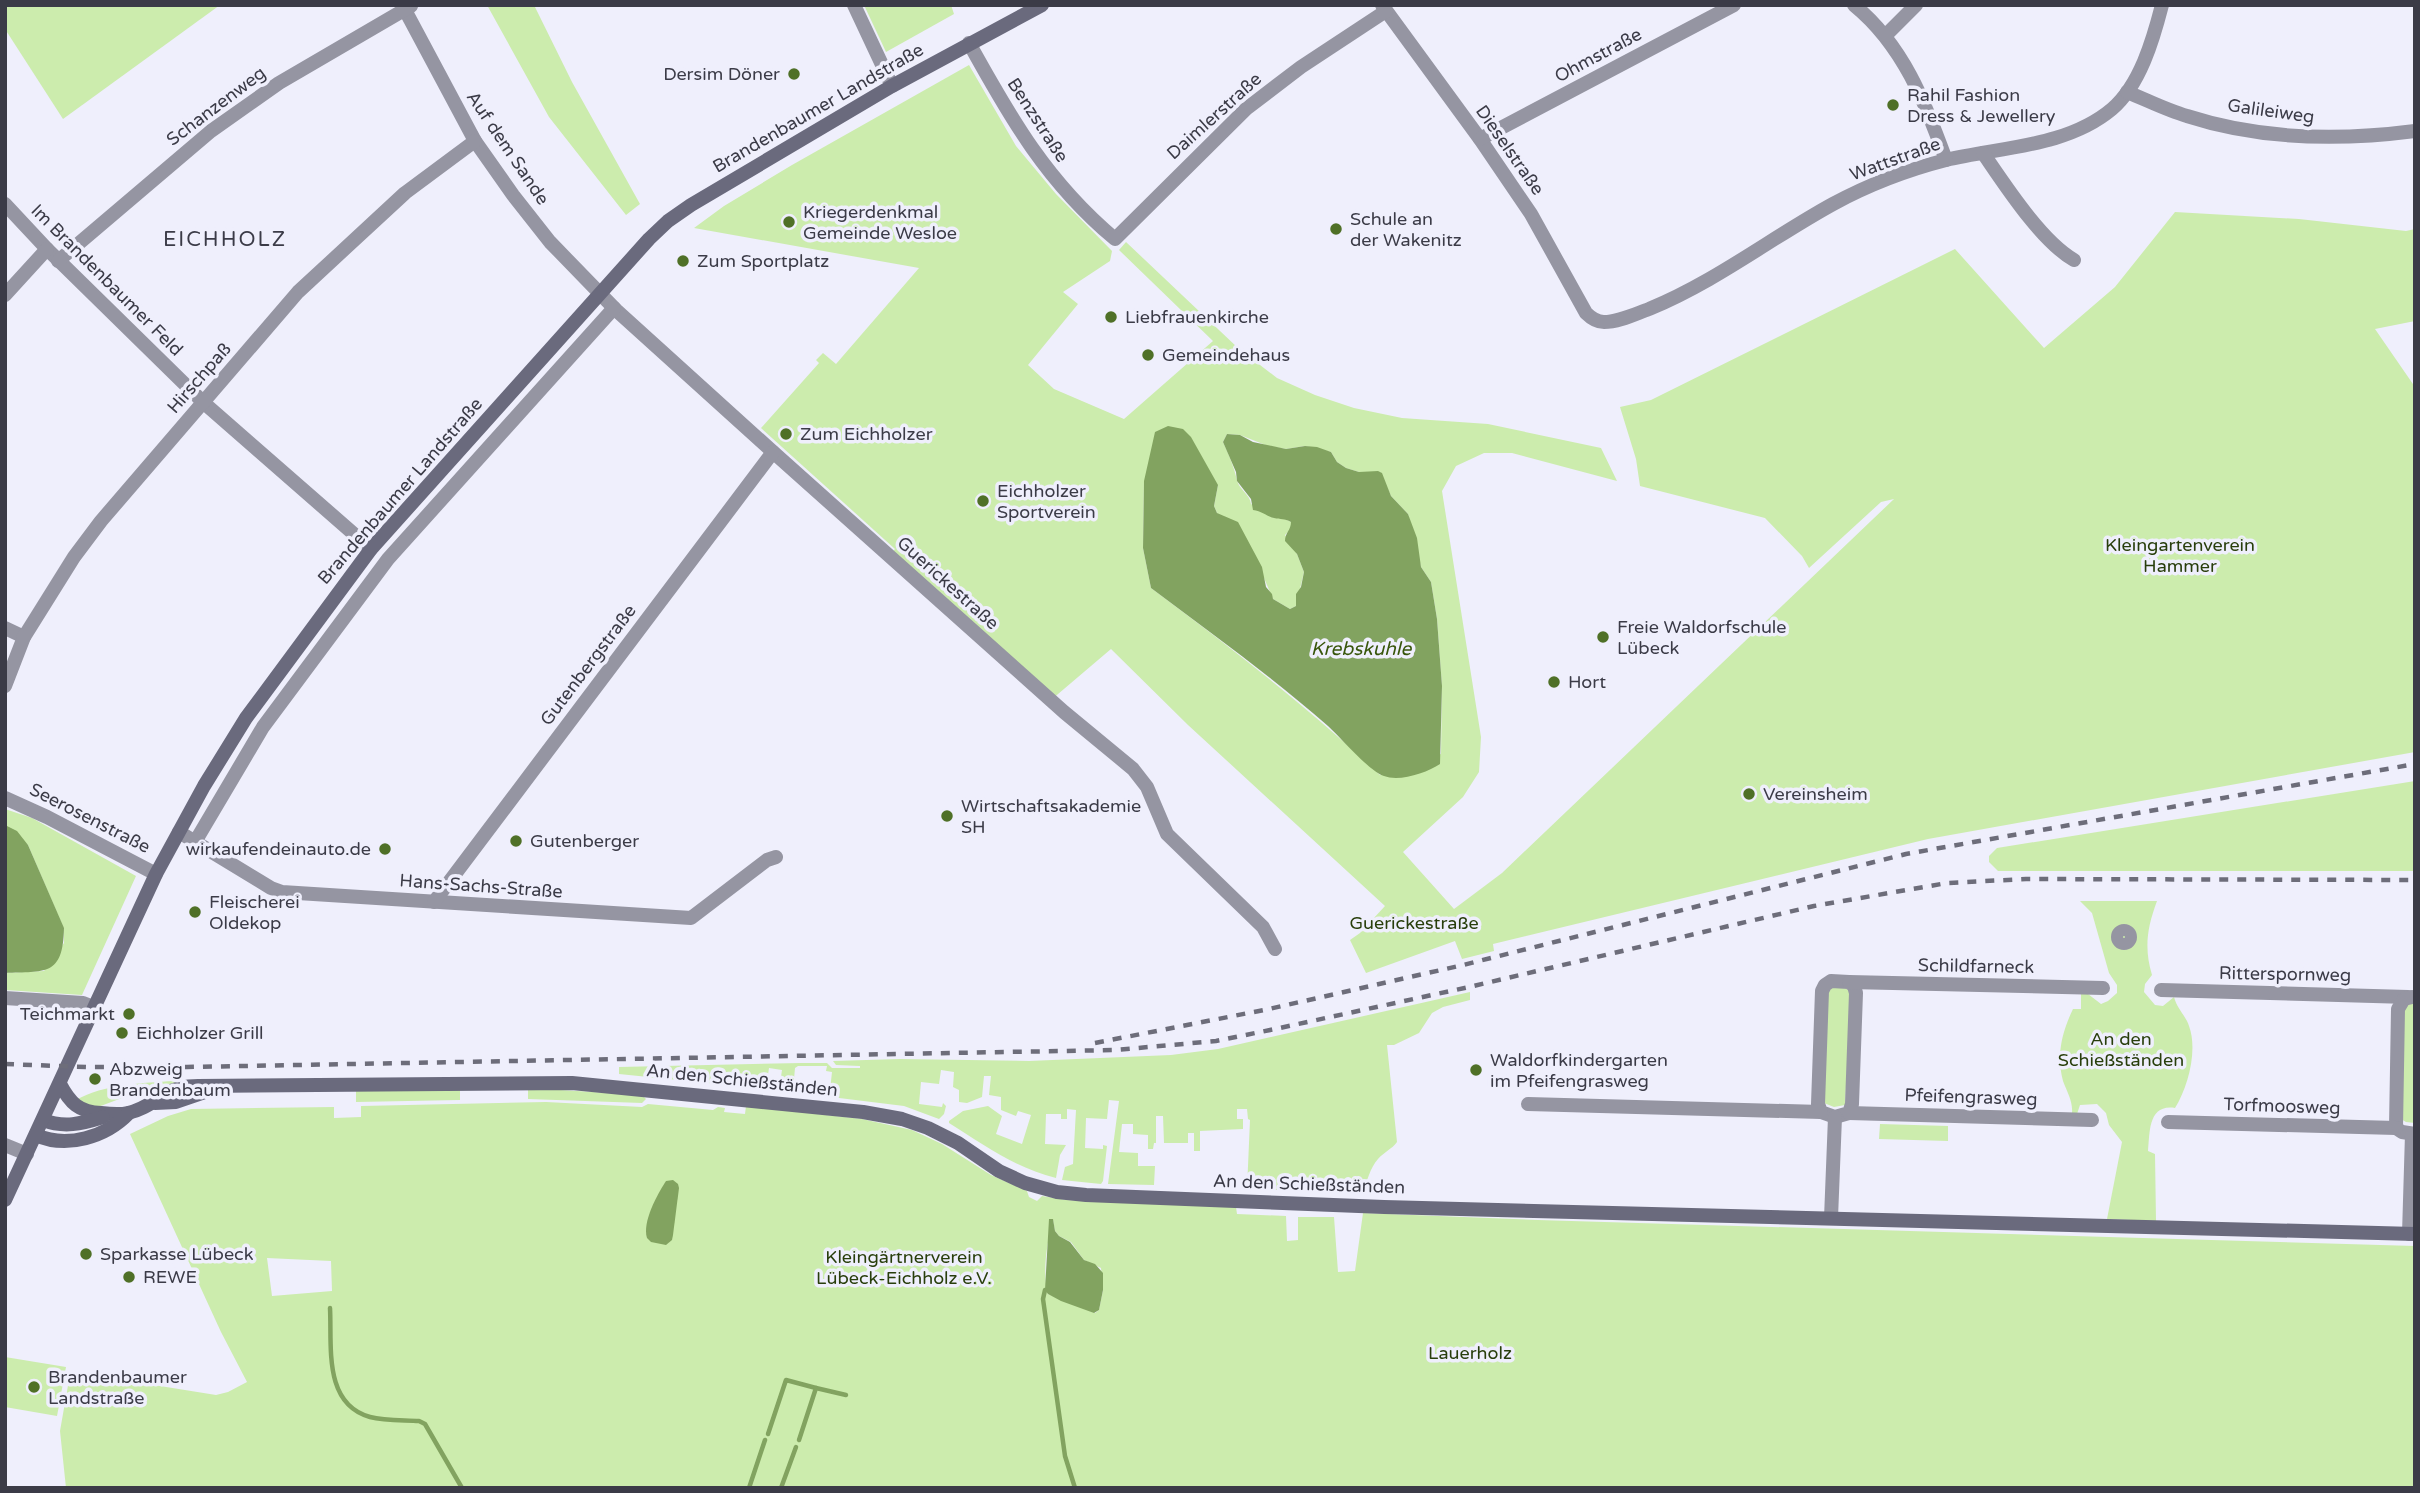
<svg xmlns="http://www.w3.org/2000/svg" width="2420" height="1493" viewBox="0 0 2420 1493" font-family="'Varela Round',sans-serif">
	<rect width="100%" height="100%" fill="#efeffc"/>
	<g fill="#ccecad" fill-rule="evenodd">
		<path d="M5,5H220L63,119L5,29Z"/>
		<path d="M487,5H534L572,82L640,204L626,215L549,117Z"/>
		<path d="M864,5H951L954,14L886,52Z"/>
		<path d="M969,65L1016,146L1056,194L1112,251L1110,261L1063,292L1078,304L1028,365L1054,389L1124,419L1213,341L1119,250L1126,242L1238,348L1277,378L1315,395L1354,408L1402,418L1488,424L1601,448L1617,481L1512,453H1484L1456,466L1442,491L1481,737L1479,772L1463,797L1403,852L1454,909L1502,873L1894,499L1881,502L1809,568L1802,556L1765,518L1640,486L1636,459L1620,407L1651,400L1955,249L2044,348L2115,287L2175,212L2299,219L2406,231L2415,229V321L2375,329L2415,387V752L1928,839L1493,944L1494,951L1462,959L1455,941L1366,973L1350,940L1360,933L1385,906L1188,725L1111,649L1051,700L889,556L895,549L761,428L819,363L816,360L823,353L836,364L919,268L694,228L724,206L792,165ZM1227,434L1240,435L1268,446L1286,449L1305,446L1331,452L1337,462L1346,468L1359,472H1380L1391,496L1408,514L1421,567L1431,582L1437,619L1442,686L1441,754L1380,775C1308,707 1230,647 1151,588L1143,548L1144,481L1218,485L1214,506L1217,513L1264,578L1273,599L1290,609L1296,606L1304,572L1297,554L1285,535L1291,529V522L1283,518H1274L1251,504C1250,494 1239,490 1237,480C1234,467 1229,455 1223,442Z"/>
		<path d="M2415,781V871H1998L1989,862V856L1997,848Z"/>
		<path d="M5,809L32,818L136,876L82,995L5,990V973L44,971L64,943V929L28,845L5,825Z"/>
		<path d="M2080,901H2157C2147,928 2144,948 2152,975L2145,984L2144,992L2155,1005L2163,1006L2174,997C2177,1009 2186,1016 2189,1026C2198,1050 2188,1087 2175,1108C2148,1104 2150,1132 2148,1151L2155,1154L2156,1221L2107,1219L2122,1142L2109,1125L2106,1113L2097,1104L2080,1105L2077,1114L2072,1113C2073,1101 2067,1092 2063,1081C2056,1055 2062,1032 2073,1009H2081V994H2088L2101,1004L2108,1001L2117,993V985L2109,973L2092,913Z"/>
		<path d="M1834,987L1846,988L1851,993L1845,1105L1834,1107L1824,1103L1826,997L1830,989Z"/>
		<path d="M1470,992V1000L1443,1007L1432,1013L1419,1033L1394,1045H1387L1397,1142C1392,1149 1384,1152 1378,1159C1370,1168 1367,1181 1363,1193L1247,1189L1250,1120L1248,1119L1247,1109H1237V1119H1243V1129L1200,1131V1151H1194V1133H1188V1143H1164L1163,1116H1156V1143H1154L1153,1149H1148V1135L1133,1134V1124H1122L1119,1152L1138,1153V1166H1155L1154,1185L1108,1184L1119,1101L1109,1100L1107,1119L1086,1118L1085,1148L1103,1149V1145L1107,1146L1103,1181L1101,1184L1062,1180L1065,1167L1073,1164L1076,1110L1067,1109V1119H1061V1114H1046L1045,1144L1066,1145L1060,1155L1056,1178C1015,1168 984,1145 949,1123V1121L963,1111L988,1106L1002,1116L996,1134L1022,1144L1031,1115L1018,1111L1016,1116L1001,1110V1097L989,1095L991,1076H984L982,1097L967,1103L959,1102V1090L953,1087L954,1072L941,1070L939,1084L921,1082L919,1104L942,1107L943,1103L946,1106L944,1114L939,1119L904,1106L831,1097L832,1091L830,1090L832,1072L826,1071L827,1066H798L795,1068L793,1090L826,1094L825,1096L779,1090L782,1070L769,1068L766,1089L619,1074V1067L802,1063H827L832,1068H860V1066L836,1065L833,1061L900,1059L1029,1061L1171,1055L1218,1049Z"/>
		<path d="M2415,1003V1123L2406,1122L2401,1119L2402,1013L2407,1005Z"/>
		<path d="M174,1081L177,1086L146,1089L98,1107L93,1108L76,1100C104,1084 143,1083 174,1081Z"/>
		<path d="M528,1088L642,1095L646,1099L642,1103L528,1099Z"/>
		<path d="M460,1090V1100L356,1102V1091Z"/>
		<path d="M546,1102L642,1107L648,1104L713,1110L718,1107L725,1108L724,1112L745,1114L746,1106L862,1119L912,1130L942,1144L991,1175L1027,1191L1029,1197L1037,1201L1042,1196L1067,1200L1236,1207L1237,1214L1286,1216L1287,1241L1298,1240V1217H1334L1338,1272L1355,1271L1363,1213L1538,1220L2415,1246V1488H66L60,1431L70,1374L73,1372L216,1395L228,1392L247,1382L221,1332L130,1134L168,1116L191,1109L334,1107V1118L361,1117V1106ZM1053,1220L1055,1231L1059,1236L1071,1242L1084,1260L1101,1268L1103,1290L1099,1310L1095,1313L1048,1294C1042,1271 1047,1243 1053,1220ZM267,1258L331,1261L332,1291L272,1296Z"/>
		<path d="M1880,1124L1948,1126V1141L1879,1139Z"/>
		<path d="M5,1357L66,1367L57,1416L5,1407Z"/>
	</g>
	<g fill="#82a360">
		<path d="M1168,426L1183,429L1191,437L1218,485L1214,506L1217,513L1238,522L1262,567L1266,587L1272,594L1273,599L1290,609L1296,606V594L1301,587L1304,572L1297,554L1285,541C1285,533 1291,530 1291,522C1284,518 1281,520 1274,518C1266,516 1262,511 1253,510L1251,499L1237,481L1236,472L1223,442L1227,434L1240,435L1253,442L1286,449L1305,446L1317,447L1331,452L1337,462L1346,468L1359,472L1378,471L1382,473L1391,496L1408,514L1417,538L1421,567L1431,582L1437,619L1442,686L1440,764C1427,773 1399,782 1384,776C1370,772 1341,738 1328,726C1272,677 1211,633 1151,588L1143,548L1144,481L1155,432Z"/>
		<path d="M5,825L17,831L28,845L64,928C63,977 45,971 5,973Z"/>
		<path d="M673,1180L678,1184L679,1188L673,1235L672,1240L666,1245L651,1242L647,1238C642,1222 657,1195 666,1181Z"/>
		<path d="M1049,1219H1053L1055,1231L1059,1236L1070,1242L1084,1260L1095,1264L1103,1273V1290L1099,1310L1094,1313L1061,1301L1048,1294L1045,1290Z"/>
	</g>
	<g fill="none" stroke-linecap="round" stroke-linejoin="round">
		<g stroke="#82a360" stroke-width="4.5">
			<path d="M1045,1290L1043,1299L1065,1456L1075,1488"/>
			<path d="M330,1308C332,1346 323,1404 370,1417C385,1421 403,1420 419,1421L425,1424L462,1488"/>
			<path d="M768,1434L786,1380L816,1388"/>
			<path d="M799,1440L816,1388L846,1395"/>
			<path d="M749,1488L765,1440"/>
			<path d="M781,1488L796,1447"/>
		</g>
		<g stroke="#9595a2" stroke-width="14">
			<path d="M854,5L892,86"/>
			<path d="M1382,5L1480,139L1531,214L1586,313C1591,318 1596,322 1604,322C1619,322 1635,314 1649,309C1715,282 1771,238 1833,204C1868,185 1907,170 1946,160C2000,147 2067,147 2112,109C2140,85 2153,40 2162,5"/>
			<path d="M1854,5C1903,45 1925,102 1946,160"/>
			<path d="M405,10L475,141L513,195L550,242L616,310L773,452L1064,712L1133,769L1147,787L1167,834L1263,927L1275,949"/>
			<path d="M1886,35L1916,5"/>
			<path d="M969,43C1011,119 1047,182 1115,239L1246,109L1301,67L1386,11"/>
			<path d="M2127,92C2147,100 2166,110 2187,116C2261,140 2338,141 2415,131"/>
			<path d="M1480,139L1734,5"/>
			<path d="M1983,153C2005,185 2041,241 2074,260"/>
			<path d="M5,204L47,249L204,403L371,549"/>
			<path d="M58,261L211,131L279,83L411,6"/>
			<path d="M5,295L47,249"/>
			<path d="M5,628L24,637"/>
			<path d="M5,686L24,637L74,557L101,521L298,292L405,193L475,141"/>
			<path d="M5,798L47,817L156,874"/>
			<path d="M179,832L271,888L282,892L691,918L767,860L776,857"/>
			<path d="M195,842L263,727L388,559L614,308"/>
			<path d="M434,902L773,452"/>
			<circle cx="2124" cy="937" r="6"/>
			<path d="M1831,981L1849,982L1854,986L1856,993L1852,1104L1849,1113L1835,1117L1821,1112L1818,1104L1822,991L1825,985Z"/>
			<path d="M1849,982L2103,988"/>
			<path d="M2161,990L2408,997"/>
			<path d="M2412,997L2404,999L2398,1009L2396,1128L2402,1132L2415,1134"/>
			<path d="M5,998L83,1003L96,1008"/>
			<path d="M1528,1104L1821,1112"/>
			<path d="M1849,1113L2092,1120"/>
			<path d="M2168,1122L2396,1128"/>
			<path d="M5,1145L27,1154"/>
			<path d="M1831,1218L1835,1117"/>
			<path d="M2409,1234L2412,1134"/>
		</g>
		<g stroke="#6a6a7d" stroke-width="14">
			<path d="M60,1084C70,1103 79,1112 101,1113C110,1114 119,1115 128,1113C143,1110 154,1101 166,1094C175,1088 188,1086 198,1086L572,1083L863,1112L902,1119L928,1128L958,1143L999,1171L1025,1183L1057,1192L1086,1195L1384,1207L2415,1234"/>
			<path d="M155,1103L176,1102L214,1089"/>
			<path d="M43,1120C64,1128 81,1124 103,1117"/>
			<path d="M36,1135C67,1149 106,1137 129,1113"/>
			<path d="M5,1200L156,874L204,786L246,718L371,549L649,239L668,221L691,205L892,86L1042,5"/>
		</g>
		<g stroke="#6d6d7a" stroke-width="4.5" stroke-dasharray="9 9" stroke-linecap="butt">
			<path d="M1095,1043L1269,1009L1463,965L1906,854L2415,764"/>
			<path d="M5,1064L86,1067H187L1115,1050L1216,1041L1275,1029L1469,987L1814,906L1947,883L2026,879L2415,880"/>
		</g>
	</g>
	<g fill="#4f7027" stroke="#efeffc" stroke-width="2.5">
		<circle cx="794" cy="74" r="7"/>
		<circle cx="1893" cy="105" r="7"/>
		<circle cx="789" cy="222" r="7"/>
		<circle cx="1336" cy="229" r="7"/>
		<circle cx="683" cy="261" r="7"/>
		<circle cx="1111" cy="317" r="7"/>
		<circle cx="1148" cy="355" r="7"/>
		<circle cx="786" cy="434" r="7"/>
		<circle cx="983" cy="501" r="7"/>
		<circle cx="1603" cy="637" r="7"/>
		<circle cx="1554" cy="682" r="7"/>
		<circle cx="1749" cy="794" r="7"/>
		<circle cx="947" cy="816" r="7"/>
		<circle cx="516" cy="841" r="7"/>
		<circle cx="385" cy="849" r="7"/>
		<circle cx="195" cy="912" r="7"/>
		<circle cx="129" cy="1014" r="7"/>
		<circle cx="122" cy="1033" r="7"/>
		<circle cx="1476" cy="1070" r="7"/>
		<circle cx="95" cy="1079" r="7"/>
		<circle cx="86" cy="1254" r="7"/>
		<circle cx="129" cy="1277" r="7"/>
		<circle cx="34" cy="1387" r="7"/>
	</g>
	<g text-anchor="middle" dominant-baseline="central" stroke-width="7" stroke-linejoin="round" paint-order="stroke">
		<g font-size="18" fill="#3b3b47" stroke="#efeffc">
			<text transform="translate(1598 55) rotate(-28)">Ohmstraße</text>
			<text transform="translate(216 106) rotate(-37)">Schanzenweg</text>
			<text transform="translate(818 108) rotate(-30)">Brandenbaumer Landstraße</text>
			<text transform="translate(2271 111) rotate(8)">Galileiweg</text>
			<text transform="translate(1214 116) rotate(-42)">Daimlerstraße</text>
			<text transform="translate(1038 120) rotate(57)">Benzstraße</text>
			<text transform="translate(508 148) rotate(56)">Auf dem Sande</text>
			<text transform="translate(1510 150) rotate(55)">Dieselstraße</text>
			<text transform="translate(1895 159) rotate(-20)">Wattstraße</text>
			<text transform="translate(107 280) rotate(45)">Im Brandenbaumer Feld</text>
			<text transform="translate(199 378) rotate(-49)">Hirschpaß</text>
			<text transform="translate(400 491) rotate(-49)">Brandenbaumer Landstraße</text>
			<text transform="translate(948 583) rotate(42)">Guerickestraße</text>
			<text transform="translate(588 665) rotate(-53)">Gutenbergstraße</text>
			<text transform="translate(90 818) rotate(27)">Seerosenstraße</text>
			<text transform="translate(481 886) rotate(4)">Hans-Sachs-Straße</text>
			<text transform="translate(1976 966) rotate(1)">Schildfarneck</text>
			<text transform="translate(2285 974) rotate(1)">Ritterspornweg</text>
			<text transform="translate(742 1080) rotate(6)">An den Schießständen</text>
			<text transform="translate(1971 1097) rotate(2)">Pfeifengrasweg</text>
			<text transform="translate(2282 1106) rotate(2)">Torfmoosweg</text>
			<text transform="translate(1309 1184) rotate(2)">An den Schießständen</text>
		</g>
		<g font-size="18" fill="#3b3b47" stroke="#efeffc" text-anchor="start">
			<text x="780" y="74" text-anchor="end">Dersim Döner</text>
			<text x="1907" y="95">Rahil Fashion<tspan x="1907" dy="21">Dress &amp; Jewellery</tspan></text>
			<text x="803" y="212">Kriegerdenkmal<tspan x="803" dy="21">Gemeinde Wesloe</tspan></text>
			<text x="1350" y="219">Schule an<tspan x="1350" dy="21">der Wakenitz</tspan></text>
			<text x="697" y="261">Zum Sportplatz</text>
			<text x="1125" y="317">Liebfrauenkirche</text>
			<text x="1162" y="355">Gemeindehaus</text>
			<text x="800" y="434">Zum Eichholzer</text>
			<text x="997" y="491">Eichholzer<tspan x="997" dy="21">Sportverein</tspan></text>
			<text x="1617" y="627">Freie Waldorfschule<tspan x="1617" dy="21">Lübeck</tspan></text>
			<text x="1568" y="682">Hort</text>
			<text x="1763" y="794">Vereinsheim</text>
			<text x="961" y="806">Wirtschaftsakademie<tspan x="961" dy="21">SH</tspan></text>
			<text x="530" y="841">Gutenberger</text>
			<text x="371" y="849" text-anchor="end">wirkaufendeinauto.de</text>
			<text x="209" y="902">Fleischerei<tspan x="209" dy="21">Oldekop</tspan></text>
			<text x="115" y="1014" text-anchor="end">Teichmarkt</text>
			<text x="136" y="1033">Eichholzer Grill</text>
			<text x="1490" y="1060">Waldorfkindergarten<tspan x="1490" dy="21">im Pfeifengrasweg</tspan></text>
			<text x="109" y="1069">Abzweig<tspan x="109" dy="21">Brandenbaum</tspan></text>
			<text x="100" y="1254">Sparkasse Lübeck</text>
			<text x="143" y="1277">REWE</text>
			<text x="48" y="1377">Brandenbaumer<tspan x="48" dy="21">Landstraße</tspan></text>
		</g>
		<g font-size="18" fill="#283e0b" stroke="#efeffc">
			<text x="2180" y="545">Kleingartenverein<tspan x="2180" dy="21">Hammer</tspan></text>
			<text x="1414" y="923">Guerickestraße</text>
			<text x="2121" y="1039">An den<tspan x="2121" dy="21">Schießständen</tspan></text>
			<text x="904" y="1257">Kleingärtnerverein<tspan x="904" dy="21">Lübeck-Eichholz e.V.</tspan></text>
			<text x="1470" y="1353">Lauerholz</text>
		</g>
		<g font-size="19" font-style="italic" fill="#38560b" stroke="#efeffc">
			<text x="1361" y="649">Krebskuhle</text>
		</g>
		<g font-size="21" letter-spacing="2" fill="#3b3b47" stroke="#efeffc">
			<text x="225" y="239">EICHHOLZ</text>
		</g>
	</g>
	<rect width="2420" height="1493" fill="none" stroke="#3b3b47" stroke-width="14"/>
</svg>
